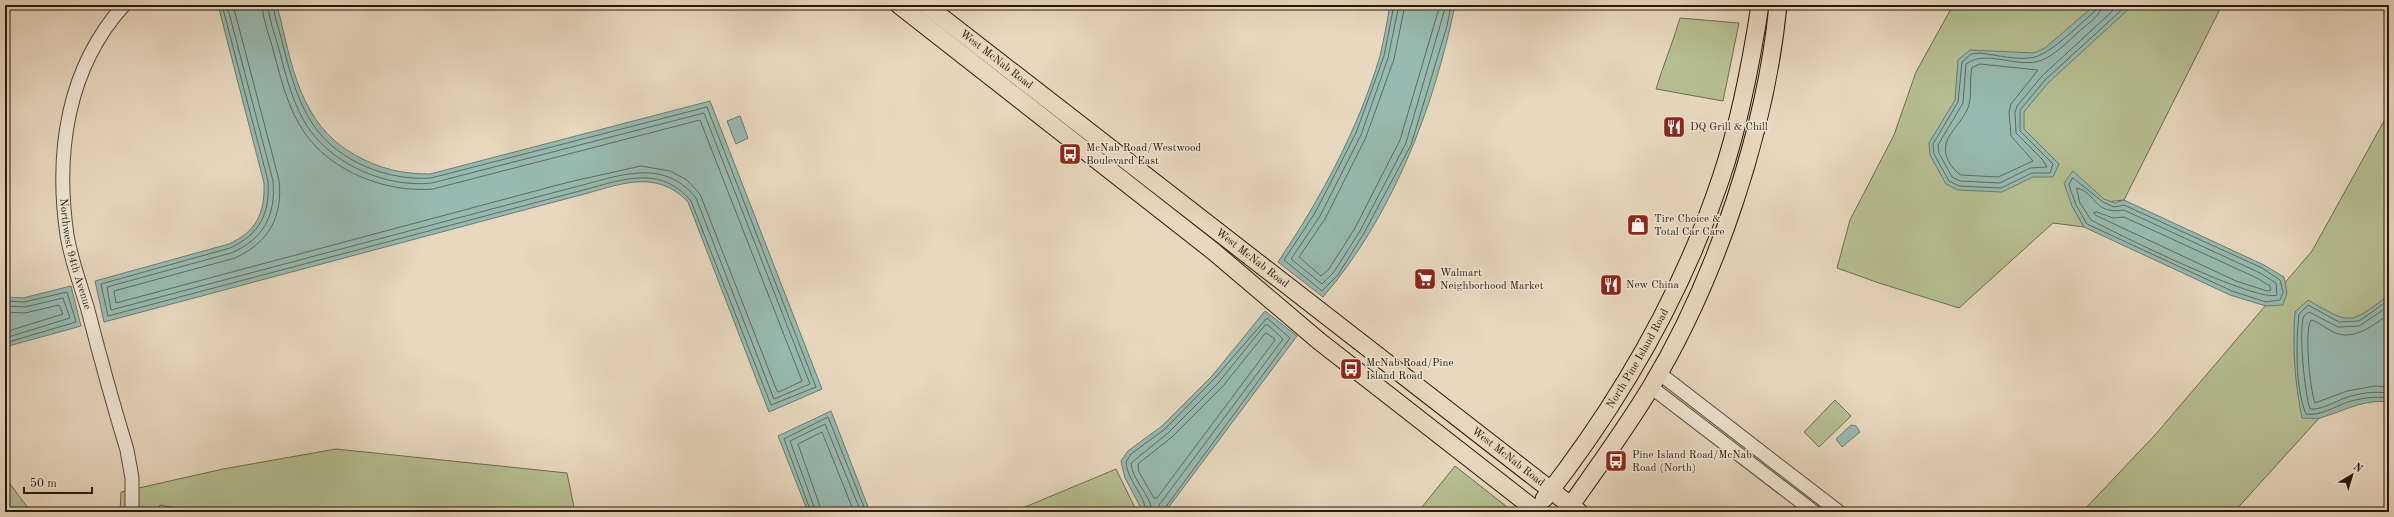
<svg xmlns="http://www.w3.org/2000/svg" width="2394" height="517" viewBox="0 0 2394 517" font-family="'Old Standard TT',serif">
	<rect width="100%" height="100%" fill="#e8d8bf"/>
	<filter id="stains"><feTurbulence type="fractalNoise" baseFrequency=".005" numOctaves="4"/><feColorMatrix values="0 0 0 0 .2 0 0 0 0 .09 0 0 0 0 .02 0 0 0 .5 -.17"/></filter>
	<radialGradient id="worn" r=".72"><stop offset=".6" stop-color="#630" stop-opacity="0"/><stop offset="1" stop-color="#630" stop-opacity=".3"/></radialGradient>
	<g fill="#b6bf92" stroke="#6e6c4f">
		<path d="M1953,5H2222L2124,200L2072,206L2084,227L2053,223L1959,308L1879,283L1837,268L1850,220L1894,135L1916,72Z"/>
		<path d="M1680,18L1739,23L1723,101L1656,89C1663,65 1673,43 1680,18Z"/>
		<path d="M2389,112V341L2234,512H2082L2155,435L2312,251Z"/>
		<path d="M1835,400L1851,416L1819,447L1804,432Z"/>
		<path d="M336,449L567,473L575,512H196L160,505L158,512H120L121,492L223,469Z"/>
		<path d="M1455,466L1507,507V512H1422V507Z"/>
		<path d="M1116,469L1137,512H1013Z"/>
		<path d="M5,477L31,512H5Z"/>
	</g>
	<g fill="#97bab0" stroke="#6a7a6e">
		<path d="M218,5H277C292,63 298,123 355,155C380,169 402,174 430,174L710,101L822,389L769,412L688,202C654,166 615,187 573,197L104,322L95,281L229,244C257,231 265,213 264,183Z"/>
		<path d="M1390,5H1455C1434,108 1392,217 1323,297L1278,262C1321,198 1358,130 1380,56C1384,39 1387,22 1390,5Z"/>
		<path d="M2095,5H2133L2048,83L2024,112V129L2059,164L2053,177H2033L2002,192L1958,190L1946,184L1930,155L1929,143L1955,100L1958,60L1970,50L2034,53L2045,48Z"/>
		<path d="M740,116L748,138L736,144L727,121Z"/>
		<path d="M2073,171L2104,199L2115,203L2124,200L2264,265L2284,277L2287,293L2283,305L2266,306L2230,295L2084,227L2072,206L2064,183Z"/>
		<path d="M71,286L81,326L5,347V297L23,298Z"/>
		<path d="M2389,295V402C2363,399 2344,411 2320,418C2315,419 2308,418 2302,418C2295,383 2292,348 2295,312L2308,300C2351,325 2349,325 2389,295Z"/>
		<path d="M1265,311L1297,336L1165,512H1143L1125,478L1121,461L1128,451L1162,426L1212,376Z"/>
		<path d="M831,411L870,512H808L778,436Z"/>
		<path d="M1851,425L1856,426L1860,432L1842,447L1836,439Z"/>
	</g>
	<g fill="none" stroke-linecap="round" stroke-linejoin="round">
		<g stroke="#5e6a5e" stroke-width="1">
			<path d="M222,5L268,181C270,214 260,234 230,248L101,284L108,316L572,193C614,183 658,161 691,201L771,405L816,387L707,107L431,178C388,181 339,162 314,126C298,103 291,76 284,49C281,35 275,20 273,5"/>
			<path d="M227,5L273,181C276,215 264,239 231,253L107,287L111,310L571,188C614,178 662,155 696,198L774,399L810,384L704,113L432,183C388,188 335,166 309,129C293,105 286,77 279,49C275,35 269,20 268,5"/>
			<path d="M233,5L279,180C283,217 269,242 235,258L114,291L116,303L569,182L641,166L670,171L687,180L700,194L777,391L779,392L802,381L700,120L433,189C387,193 331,172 304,132C288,108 281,80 274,53C270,37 263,21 262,5"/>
			<path d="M1394,5L1384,56L1356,133L1315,213L1284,260L1322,291L1338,275L1364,233L1411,145L1447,26L1451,5"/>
			<path d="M1399,5L1388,58L1361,135L1320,216L1291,259L1322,284L1334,272L1360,231L1406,143L1446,5"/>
			<path d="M1405,5L1394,59L1366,137L1325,219L1299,257L1321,276L1329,269L1355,228L1400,140L1440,5"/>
			<path d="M2097,5L2096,10C2082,22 2053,52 2035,57C2020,61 1996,55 1980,53L1971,54L1962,62L1958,102L1933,144L1934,154L1949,181L1959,186L2001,188L2032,173H2050L2053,164L2020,131V110L2045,80L2127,5"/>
			<path d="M2102,5C2101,15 2090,22 2083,28C2070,39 2053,59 2035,62C2014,66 1984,50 1966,64L1963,103L1938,145L1939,153L1952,177L1960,181L2000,183L2030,168L2047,167L2042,159L2016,133L2015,112L2017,106L2042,76L2119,5"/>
			<path d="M1980,64L2038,70L2011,104L2009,112L2011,136L2033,161L1998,177L1961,175C1956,172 1952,167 1949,162C1936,138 1962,127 1969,105C1972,93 1969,80 1972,68Z"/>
			<path d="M2073,178L2103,202L2114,207L2124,205L2262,268L2280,280L2283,292L2280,300L2266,302L2232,291L2087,224L2076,205L2069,185Z"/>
			<path d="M2077,188C2097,193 2093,215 2124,210L2260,273L2276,283L2277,295C2257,303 2117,234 2091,220L2080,203Z"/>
			<path d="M2097,212L2113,218L2124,217L2257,278L2270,286L2271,290L2267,291L2236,281L2095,215L2094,213Z"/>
			<path d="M2389,300L2359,321L2339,322L2308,305L2299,314C2296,342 2295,388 2306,414C2322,416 2333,407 2348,402C2361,398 2376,396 2389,398"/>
			<path d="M5,301L24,302L67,292L76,322L5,343"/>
			<path d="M5,306L25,307L63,298L70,318L5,338"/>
			<path d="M2389,306L2359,326L2338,327L2309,312C2309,312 2305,315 2304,316C2298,327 2305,396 2310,409C2322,410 2334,402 2345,398C2359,393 2375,391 2389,393"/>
			<path d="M5,312L25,313L59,305L63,314L5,332"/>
			<path d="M2389,314C2374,325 2353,342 2333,332C2325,328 2319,322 2311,320C2304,331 2310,390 2315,403L2347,391L2375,386L2389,387"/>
			<path d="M1266,333L1274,338L1275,340L1157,498H1154L1139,472L1138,464L1172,437L1223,386Z"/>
			<path d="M811,512L784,439L828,417L866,512"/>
			<path d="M816,512L790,441L825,424L861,512"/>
			<path d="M822,512L798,444L822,432L854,512"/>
			<path d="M1146,512C1145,494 1127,481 1126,462L1131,454L1165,429L1215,378L1267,318L1290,338L1162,512"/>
			<path d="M1152,512C1151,494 1132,481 1131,463L1168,433L1219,382L1265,325H1268L1283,339L1159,505L1157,512"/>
		</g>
		<g stroke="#564939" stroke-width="15">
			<g id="minor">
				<path id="s1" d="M124,5C67,68 55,153 67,235C71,260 81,286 88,310C100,357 113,404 127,450L132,478V512"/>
				<path d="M1659,373L1839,512"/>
				<path d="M1651,387L1814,512"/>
			</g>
		</g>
		<g stroke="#26190c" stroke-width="19">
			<g id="major">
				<path d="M899,5L1213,251L1319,341L1538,512"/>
				<path id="s2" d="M926,5L1579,512"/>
				<path id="s3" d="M1544,499C1619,403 1682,295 1721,178C1740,122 1751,64 1760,5"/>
				<path d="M1566,512C1595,471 1625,430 1651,387C1716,279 1766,130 1778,5"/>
			</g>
		</g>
		<use href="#minor" stroke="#f0e6d5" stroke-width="13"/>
		<use href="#major" stroke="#e8d8bf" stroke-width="17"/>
	</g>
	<defs>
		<g id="restaurant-square" transform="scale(1.15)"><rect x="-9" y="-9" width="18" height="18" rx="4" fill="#8f2418" stroke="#f0e6d5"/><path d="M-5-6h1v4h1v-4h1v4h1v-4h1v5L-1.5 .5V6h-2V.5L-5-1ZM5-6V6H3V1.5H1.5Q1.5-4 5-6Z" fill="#fff"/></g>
		<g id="bus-square" transform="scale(1.15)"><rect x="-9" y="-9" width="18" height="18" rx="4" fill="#8f2418" stroke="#f0e6d5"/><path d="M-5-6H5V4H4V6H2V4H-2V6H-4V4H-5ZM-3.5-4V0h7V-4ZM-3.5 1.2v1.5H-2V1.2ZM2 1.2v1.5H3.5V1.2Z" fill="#fff"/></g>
		<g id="shop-square" transform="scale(1.15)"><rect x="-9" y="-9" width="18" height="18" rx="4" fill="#8f2418" stroke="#f0e6d5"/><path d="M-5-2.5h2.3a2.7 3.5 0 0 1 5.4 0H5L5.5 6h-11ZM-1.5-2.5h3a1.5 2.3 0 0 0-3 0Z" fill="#fff"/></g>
		<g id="supermarket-square" transform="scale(1.15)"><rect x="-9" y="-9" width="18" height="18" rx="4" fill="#8f2418" stroke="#f0e6d5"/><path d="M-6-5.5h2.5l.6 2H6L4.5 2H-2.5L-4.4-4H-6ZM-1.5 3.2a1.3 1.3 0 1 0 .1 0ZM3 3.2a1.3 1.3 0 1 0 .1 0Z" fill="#fff"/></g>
	</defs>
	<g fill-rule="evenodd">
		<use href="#restaurant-square" x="1674" y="127"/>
		<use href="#bus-square" x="1070" y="154"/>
		<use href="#shop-square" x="1638" y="225"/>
		<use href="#supermarket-square" x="1425" y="279"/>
		<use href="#restaurant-square" x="1611" y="285"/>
		<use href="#bus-square" x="1351" y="369"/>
		<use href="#bus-square" x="1616" y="461"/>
	</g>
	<g text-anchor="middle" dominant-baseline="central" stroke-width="3" stroke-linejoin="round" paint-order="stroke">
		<g font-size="11" fill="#26190c" stroke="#f0e6d5">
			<text stroke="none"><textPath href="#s2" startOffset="89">West McNab Road</textPath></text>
			<text stroke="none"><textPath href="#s1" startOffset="265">Northwest 94th Avenue</textPath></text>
			<text stroke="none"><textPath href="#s2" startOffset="413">West McNab Road</textPath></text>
			<text stroke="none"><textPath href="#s3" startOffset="169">North Pine Island Road</textPath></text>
			<text stroke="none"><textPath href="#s2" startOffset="737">West McNab Road</textPath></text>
		</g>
		<g font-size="11" fill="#26190c" stroke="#f0e6d5" text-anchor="start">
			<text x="1690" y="127">DQ Grill &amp; Chill</text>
			<text x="1086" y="148">McNab Road/Westwood<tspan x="1086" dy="13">Boulevard East</tspan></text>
			<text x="1654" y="219">Tire Choice &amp;<tspan x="1654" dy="13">Total Car Care</tspan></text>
			<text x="1440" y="273">Walmart<tspan x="1440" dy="13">Neighborhood Market</tspan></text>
			<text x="1626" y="285">New China</text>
			<text x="1366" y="363">McNab Road/Pine<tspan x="1366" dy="13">Island Road</tspan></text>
			<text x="1632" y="455">Pine Island Road/McNab<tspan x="1632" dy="13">Road (North)</tspan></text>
		</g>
	</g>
	<rect width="2394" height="517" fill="none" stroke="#e8d8bf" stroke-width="20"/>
	<rect x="6" y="6" width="2382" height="505" fill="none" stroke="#26190c" stroke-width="2"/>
	<rect x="10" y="10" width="2374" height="497" fill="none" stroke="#26190c"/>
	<g transform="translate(2352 475) rotate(38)" stroke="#f0e6d5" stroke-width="3" paint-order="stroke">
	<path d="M0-3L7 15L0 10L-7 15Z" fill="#26190c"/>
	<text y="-6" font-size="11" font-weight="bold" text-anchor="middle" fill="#26190c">N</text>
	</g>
	<path d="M24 487v6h68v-6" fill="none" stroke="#26190c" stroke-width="2"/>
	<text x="30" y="487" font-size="12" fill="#26190c" stroke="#f0e6d5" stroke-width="3" paint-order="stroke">50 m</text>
	<rect width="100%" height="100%" filter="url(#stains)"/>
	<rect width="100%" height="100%" fill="url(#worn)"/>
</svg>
